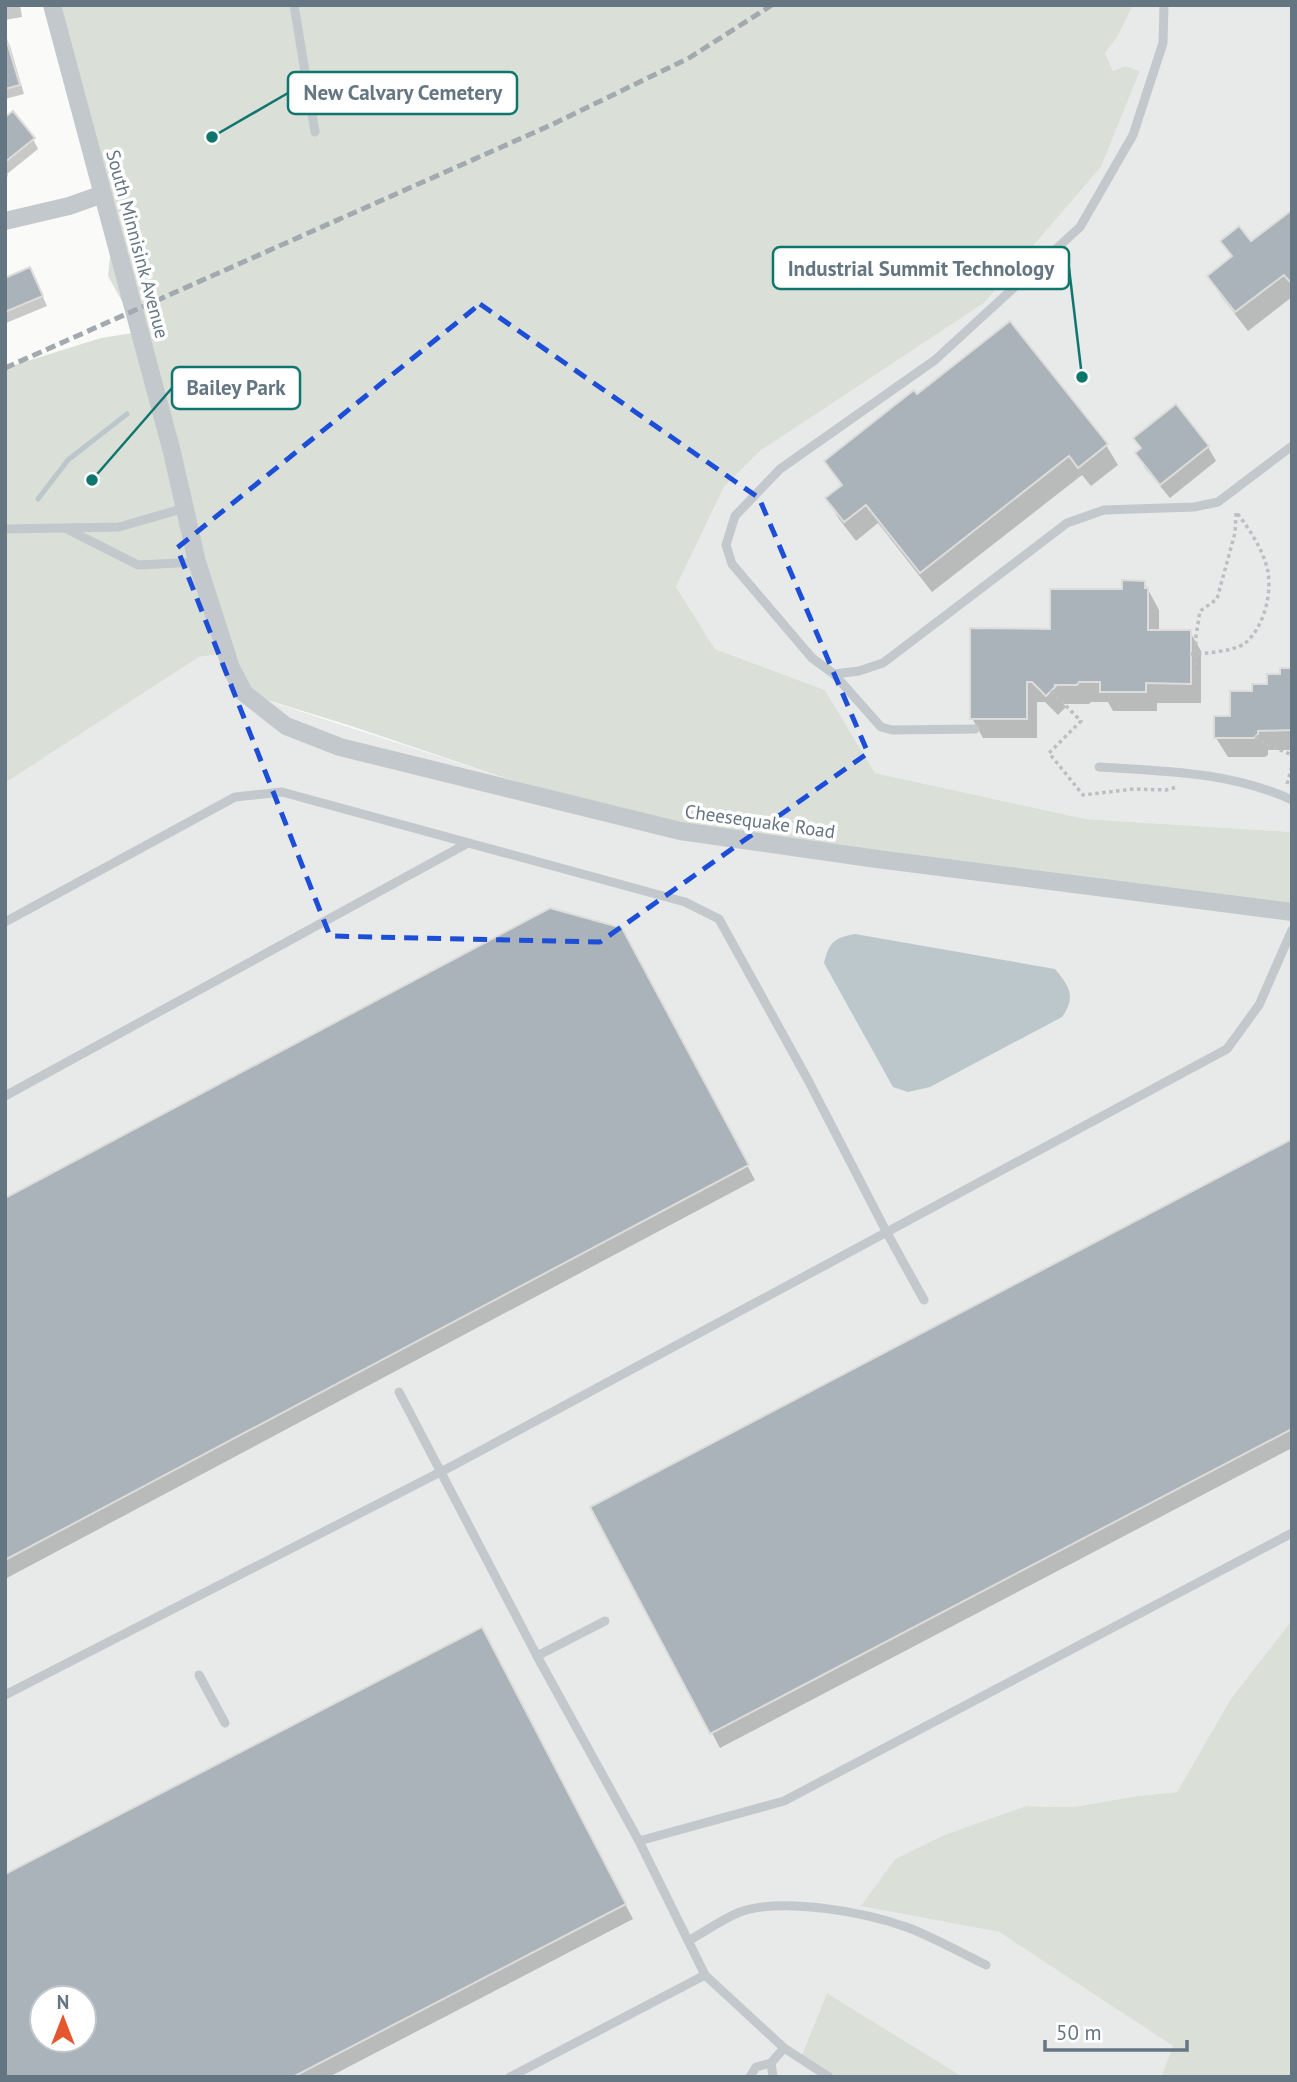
<svg xmlns="http://www.w3.org/2000/svg" width="1297" height="2082" viewBox="0 0 1297 2082" font-family="'PT Sans',sans-serif">
	<rect width="100%" height="100%" fill="#fafaf8"/>
	<g fill="#e8e9e9" fill-rule="evenodd">
		<path d="M1133,5H1292V832L1086,819L875,773L825,690L715,649L676,587L724,487L760,451L984,303L1101,167L1140,71L1125,66L1113,71L1105,53L1118,36Z"/>
		<path d="M226,653L244,693L505,778L660,820L1292,912V1620L1230,1700L1177,1792L1137,1796L1074,1807L1026,1806L944,1835L895,1859L862,1906L999,1932L1173,2046L1161,2077H963L827,1993L800,2058L829,2077H5V783L199,657ZM42,1998H84V2040H42Z"/>
	</g>
	<g fill="#dadfd7">
		<path d="M52,5H1133L1118,36L1105,53L1113,71L1125,66L1140,71L1101,167L984,303L760,451L724,487L676,587L715,649L825,690L875,773L1086,819L1292,832V912L660,820L505,778L351,726L244,693L225,653L199,657L5,783V368L101,338L139,332L108,276L113,230Z"/>
		<path d="M1292,1620V2077H1161L1173,2046L999,1932L861,1906L895,1859L944,1835L1026,1806L1074,1807L1137,1796L1177,1792L1230,1700Z"/>
		<path d="M827,1993L963,2077H829L800,2059Z"/>
	</g>
	<path fill="#bbc7cb" d="M855,934L1055,969C1070,987 1076,997 1062,1017L930,1087L908,1092L893,1087L824,963C829,942 834,938 855,934Z"/>
	<g fill="#0003" fill-rule="evenodd">
		<path d="M5,5H20L22,17L5,20Z"/>
		<path d="M5,37L10,46L24,94L5,99Z"/>
		<path d="M5,120L33,139L38,149L7,174L8,176L5,178Z"/>
		<path d="M1292,212V297L1248,331L1221,296L1209,276L1232,258L1222,241L1250,244Z"/>
		<path d="M35,279L47,306L6,323L5,280Z"/>
		<path d="M917,397L1106,445L1118,465L1091,486L1082,475L932,592L878,523L856,541L839,519L827,499L842,487L826,462Z"/>
		<path d="M1135,439L1208,447L1216,461L1170,498L1145,468L1137,453L1142,449Z"/>
		<path d="M1144,582L1159,610V632H1190L1201,651V703H1157V711H1113L1108,702H1091L1089,704H1064L1066,707L1058,715L1045,702H1037V738H983L972,718L1052,630L1124,591Z"/>
		<path d="M1292,670V750H1268V755L1265,757H1228L1216,738L1254,692L1269,685Z"/>
		<path d="M629,945L755,1180L5,1579V1200Z"/>
		<path d="M1292,1141V1448L720,1748L592,1508Z"/>
		<path d="M489,1644L633,1919L329,2077H5V1876ZM42,1998H84V2040H42Z"/>
	</g>
	<g fill="none" stroke-linecap="round" stroke-linejoin="round">
		<path stroke="#bbc7cb" stroke-width="5" d="M38,499L68,460L127,414"/>
	</g>
	<g fill="#aab3b9" stroke="#dcdcda" stroke-width="2" fill-rule="evenodd">
		<path d="M5,35L20,85L5,89Z"/>
		<path d="M13,111L35,138L5,162V117Z"/>
		<path d="M1292,210V279L1289,281L1284,275L1235,312L1207,276L1232,256L1220,241L1239,226L1251,241Z"/>
		<path d="M30,267L43,296L5,312V278Z"/>
		<path d="M1010,321L1108,444L1078,468L1069,456L920,573L866,505L844,522L825,498L842,485L824,461L914,390L917,394Z"/>
		<path d="M1176,404L1209,446L1160,485L1135,453L1141,448L1133,438Z"/>
		<path d="M1122,580L1145,581V588H1148V630H1191V684L1146,683V692H1100V682H1079L1077,685H1054L1056,686L1046,696L1032,682H1027V719H970V628L1050,629V589H1122Z"/>
		<path d="M1280,668H1292V730L1258,731V734L1254,738H1214V716H1230V691H1252V684H1267V674H1280Z"/>
		<path d="M550,908L622,928L749,1165L5,1560V1198Z"/>
		<path d="M1292,1139V1429L710,1734L590,1507Z"/>
		<path d="M482,1627L626,1904L293,2077H5V1874ZM42,1998H84V2040H42Z"/>
	</g>
	<g fill="none" stroke-linecap="round" stroke-linejoin="round">
		<g stroke="#bbbfc2" stroke-width="3.5" stroke-dasharray="3.5 3.5" stroke-linecap="butt">
			<path d="M1191,654C1204,654 1233,651 1244,644C1265,628 1274,588 1266,564C1260,545 1248,527 1236,512"/>
			<path d="M1195,673L1196,636L1200,611L1217,599L1235,533L1236,513"/>
			<path d="M1051,691L1081,721L1049,753L1083,795L1134,789L1166,790L1177,787"/>
			<path d="M1256,736L1260,741L1292,755"/>
			<path d="M1287,784L1292,766"/>
		</g>
		<g stroke="#c3c8cc" stroke-width="9">
			<path d="M294,5L315,132"/>
			<path d="M1164,5L1163,43L1133,135L1080,227L935,360L780,469L735,516L726,545L732,564L812,658L834,674L859,671L883,663L1067,523L1104,510L1194,507L1218,502L1292,446"/>
			<path d="M5,529L119,527L185,508"/>
			<path d="M67,529L138,565L197,562"/>
			<path d="M834,674L881,727L892,730L975,729"/>
			<path d="M1099,767C1164,771 1232,772 1292,800"/>
			<path d="M5,922L235,797L282,792L685,902L719,919L808,1080L887,1233L924,1300"/>
			<path d="M5,1096L468,843"/>
			<path d="M399,1392L537,1656L639,1841"/>
			<path d="M537,1656L605,1621"/>
			<path d="M199,1675L225,1723"/>
			<path d="M5,1695L454,1465L1227,1049L1259,1005L1292,930"/>
			<path d="M688,1941C705,1932 722,1919 740,1912C783,1897 866,1912 909,1928C935,1938 961,1953 986,1965"/>
			<path d="M771,2063L773,2077"/>
			<path d="M510,2077L705,1975"/>
			<path d="M750,2077L756,2067L771,2063L784,2048"/>
			<path d="M829,2077L784,2048L705,1975L639,1841L784,1801L1292,1533"/>
		</g>
		<g stroke="#c3c8cc" stroke-width="18">
			<path d="M52,5L172,452L197,562L231,668L244,693L286,726L340,747L680,831L877,859L1292,912"/>
			<path d="M5,221L69,206L103,194"/>
		</g>
		<path stroke="#a2aab0" stroke-width="5" stroke-dasharray="10 5" stroke-linecap="butt" d="M5,368L551,125L689,58L772,5"/>
	</g>
	<path fill="none" stroke="#1d4ed8" stroke-width="5" stroke-dasharray="14 9" stroke-linejoin="round" d="M480,304L759,498L868,753L600,942L330,936L177,548Z"/>
	<g text-anchor="middle" dominant-baseline="central" stroke-width="7" stroke-linejoin="round" paint-order="stroke">
		<g font-size="19" fill="#657683" stroke="#fff">
			<text transform="translate(138 244) rotate(75)">South Minnisink Avenue</text>
			<text transform="translate(760 821) rotate(8)">Cheesequake Road</text>
		</g>
	</g>
	<path fill="none" stroke="#0f766e" stroke-width="2.5" d="M212 137L288 93M1082 377L1069 268M92 480L172 388"/>
	<g fill="#0f766e" stroke="#fff" stroke-width="2.5">
		<circle cx="212" cy="137" r="7"/>
		<circle cx="1082" cy="377" r="7"/>
		<circle cx="92" cy="480" r="7"/>
	</g>
	<g fill="#fff" stroke="#0f766e" stroke-width="2.5">
		<rect x="288" y="72" width="229" height="42" rx="7"/>
		<rect x="773" y="247" width="296" height="42" rx="7"/>
		<rect x="172" y="367" width="128" height="42" rx="7"/>
	</g>
	<g font-size="21" text-anchor="middle" font-weight="bold" fill="#657683">
		<text x="403" y="100">New Calvary Cemetery</text>
		<text x="921" y="276">Industrial Summit Technology</text>
		<text x="236" y="395">Bailey Park</text>
	</g>
	<rect width="1297" height="2082" fill="none" stroke="#657683" stroke-width="14"/>
	<g transform="translate(63 2019)"><circle r="33" fill="#ffffff" stroke="#c1c8cd" stroke-width="2"/>
	<path d="M0-5L12 26L0 18L-12 26Z" fill="#e4572e"/>
	<text y="-10" font-size="19" font-weight="bold" text-anchor="middle" fill="#657683">N</text>
	</g>
	<path d="M1045 2040v10h142v-10" fill="none" stroke="#657683" stroke-width="3.5"/>
	<text x="1056" y="2040" font-size="21" fill="#657683" stroke="#ffffff" stroke-width="5" paint-order="stroke">50 m</text>
</svg>
